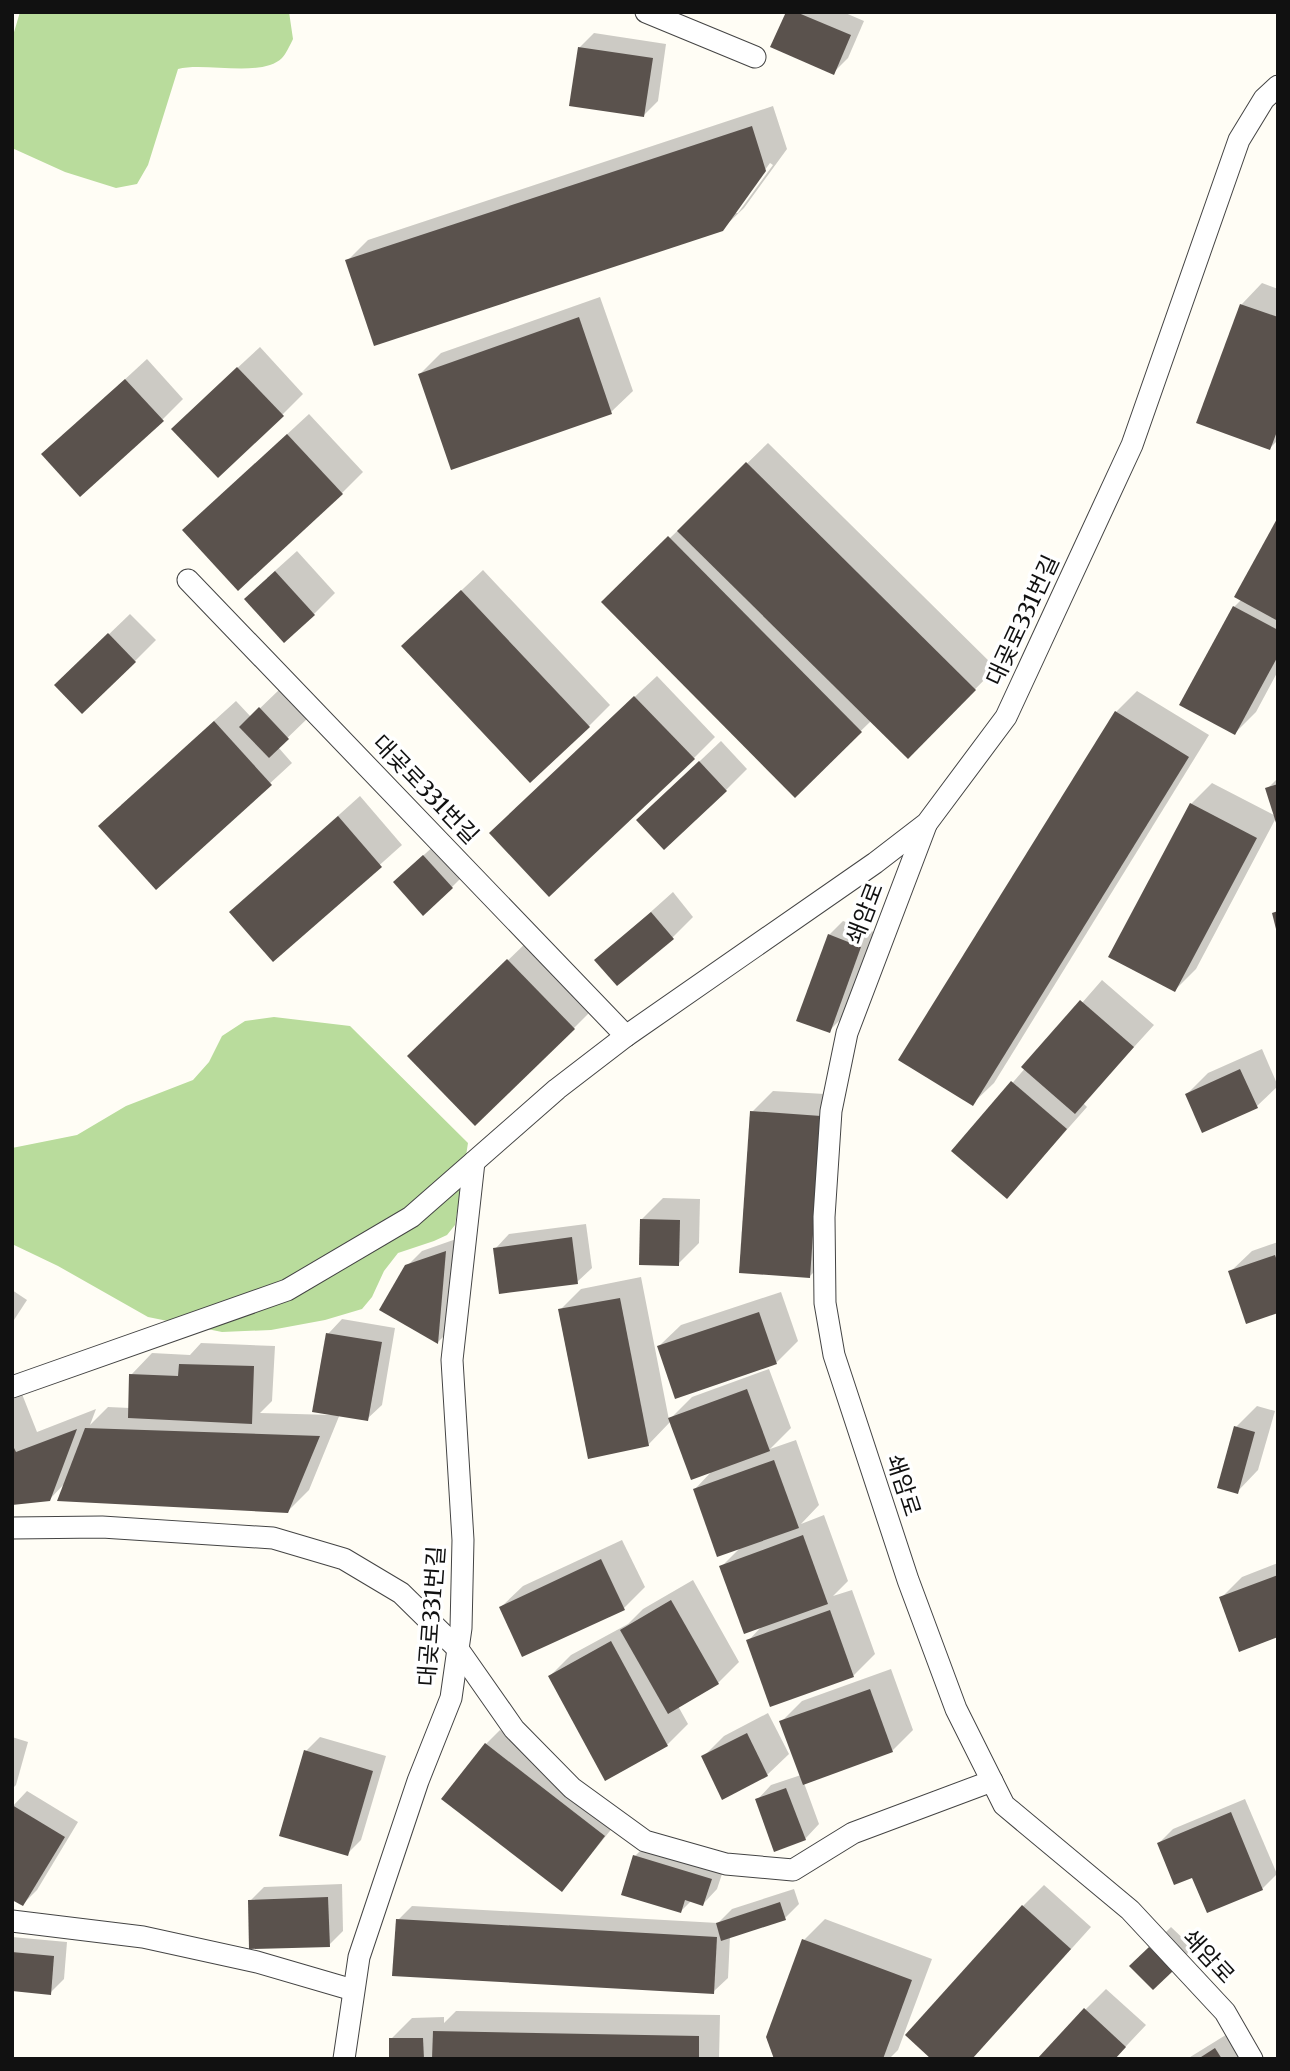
<svg xmlns="http://www.w3.org/2000/svg" width="1290" height="2071" viewBox="0 0 1290 2071" font-family="Merriweather,'Noto Sans KR',serif">
	<rect width="100%" height="100%" fill="#fffdf5"/>
	<g fill="#b9dc9c">
		<path d="M20,12H289L293,39C290,45 286,54 282,58C262,78 205,62 178,69L148,165L137,184L116,188L65,172L12,148V39Z"/>
		<path d="M274,1017L350,1026L468,1143L455,1225L447,1235L434,1241L398,1253L384,1271L372,1297L362,1309L325,1320L271,1330L222,1332L148,1317L58,1266L12,1244V1148L77,1135L126,1106L193,1080L209,1062L222,1036L245,1021Z"/>
	</g>
	<g fill="#0003" fill-rule="evenodd">
		<path d="M788,12H843L864,21L848,58L834,72Z"/>
		<path d="M594,33L666,44L658,101L643,116L579,48Z"/>
		<path d="M773,106L787,149L744,208L722,229L347,261L368,240ZM770,163L773,165L738,213H734Z"/>
		<path d="M1262,283L1278,289V440L1270,448L1241,305Z"/>
		<path d="M600,297L633,391L611,412L452,468L420,374L441,353Z"/>
		<path d="M260,347L303,394L282,415L194,408Z"/>
		<path d="M147,359L183,399L162,420L44,454Z"/>
		<path d="M309,414L363,472L342,493L206,509Z"/>
		<path d="M768,443L996,668L908,757L871,721L795,795L604,602Z"/>
		<path d="M1278,520V671L1256,712L1235,733L1234,607L1242,599Z"/>
		<path d="M297,551L335,593L314,614L267,578Z"/>
		<path d="M483,570L610,705L589,726L425,625Z"/>
		<path d="M130,614L156,640L135,661L78,664Z"/>
		<path d="M657,676L715,737L694,758L512,812Z"/>
		<path d="M281,688L309,717L278,747L292,763L157,887L121,805L236,701L251,717Z"/>
		<path d="M1137,691L1209,735L994,1083L972,1104L1116,712Z"/>
		<path d="M721,741L747,769L726,790L660,799Z"/>
		<path d="M1278,778V822L1276,818L1196,969L1175,990L1191,804L1212,783L1276,816L1267,789Z"/>
		<path d="M360,796L402,845L273,960L231,912Z"/>
		<path d="M445,836L473,866L452,887L416,862Z"/>
		<path d="M673,892L693,917L672,938L597,960Z"/>
		<path d="M843,921L874,932L843,1017L829,1031V935Z"/>
		<path d="M529,940L595,1007L574,1028L430,1035Z"/>
		<path d="M1102,980L1154,1025L1083,1103L1087,1107L1007,1197L953,1151Z"/>
		<path d="M1262,1049L1278,1086L1257,1106L1187,1094L1208,1073Z"/>
		<path d="M773,1091L842,1095L831,1255L810,1276L752,1112Z"/>
		<path d="M663,1198L700,1199L699,1243L678,1264L642,1219Z"/>
		<path d="M586,1224L592,1268L577,1282L495,1249L509,1234Z"/>
		<path d="M459,1238L452,1328L438,1342L407,1266L422,1251Z"/>
		<path d="M1278,1242V1311L1230,1272L1252,1251Z"/>
		<path d="M641,1277L669,1420L692,1397L769,1369L791,1428L770,1449L796,1440L819,1505L801,1524L824,1515L848,1581L833,1596L852,1590L875,1654L854,1675L771,1705L748,1641L763,1625L721,1567L741,1547L695,1489L713,1470L671,1421L648,1445L560,1310L581,1289Z"/>
		<path d="M12,1290L27,1300L12,1323Z"/>
		<path d="M781,1292L798,1341L777,1362L676,1397L659,1346L681,1325Z"/>
		<path d="M342,1319L395,1328L382,1405L367,1419L340,1414L309,1490L288,1511L66,1482L49,1500L12,1503V1394L20,1389L37,1432L96,1409L90,1425L108,1407L130,1408L131,1375L152,1353L190,1355L201,1343L275,1346L272,1401L260,1413L332,1415L328,1334Z"/>
		<path d="M1257,1406L1275,1411L1258,1470L1237,1492L1236,1427Z"/>
		<path d="M622,1540L645,1587L624,1608L501,1607L523,1586Z"/>
		<path d="M1278,1563V1635L1221,1598L1242,1577Z"/>
		<path d="M693,1580L739,1662L718,1683L678,1706L688,1724L667,1745L550,1676L571,1655L628,1624L643,1609Z"/>
		<path d="M891,1669L913,1730L892,1751L804,1783L819,1824L805,1839L757,1800L771,1785L801,1775L781,1722L802,1701Z"/>
		<path d="M768,1713L789,1754L767,1775L703,1757L724,1736Z"/>
		<path d="M500,1730L618,1821L562,1890L486,1744Z"/>
		<path d="M12,1737L28,1742L16,1785L12,1789Z"/>
		<path d="M320,1737L386,1756L361,1840L347,1854L306,1751Z"/>
		<path d="M27,1791L78,1822L37,1890L23,1904L12,1807Z"/>
		<path d="M1245,1799L1277,1874L1262,1889L1159,1843L1173,1829Z"/>
		<path d="M649,1842L725,1865L717,1889L703,1904L692,1900L681,1911L635,1856Z"/>
		<path d="M342,1884L343,1931L329,1945L250,1901L264,1887Z"/>
		<path d="M1044,1885L1091,1927L972,2059L1023,1906Z"/>
		<path d="M794,1889L799,1904L785,1918L730,1936L728,1978L713,1992L398,1920L412,1906L718,1923L732,1909Z"/>
		<path d="M825,1919L932,1959L898,2050L889,2059H776L804,1940Z"/>
		<path d="M1171,1927L1193,1948L1153,1988L1132,1966Z"/>
		<path d="M12,1937L67,1942L64,1979L50,1993L12,1990Z"/>
		<path d="M1106,1989L1146,2025L1114,2059L1085,2010Z"/>
		<path d="M456,2011L720,2015L719,2059H391V2039L412,2018L444,2017V2023Z"/>
		<path d="M1237,2028L1256,2059H1187Z"/>
	</g>
	<g fill="#5a524d">
		<path d="M786,12H796L851,35L834,75L770,47Z"/>
		<path d="M578,47L653,58L644,117L569,106Z"/>
		<path d="M752,126L766,171L723,231L374,346L345,260Z"/>
		<path d="M1240,304L1278,317V429L1270,450L1196,423Z"/>
		<path d="M579,317L612,414L451,470L418,374Z"/>
		<path d="M237,367L284,416L218,478L171,429Z"/>
		<path d="M125,379L164,421L80,497L41,454Z"/>
		<path d="M287,434L343,494L238,591L182,530Z"/>
		<path d="M746,462L976,690L908,759L677,531Z"/>
		<path d="M1278,517V621L1234,597Z"/>
		<path d="M668,536L862,732L795,798L601,602Z"/>
		<path d="M275,571L315,615L284,643L244,599Z"/>
		<path d="M461,590L590,727L530,783L401,646Z"/>
		<path d="M1233,606L1278,630V656L1235,735L1179,705Z"/>
		<path d="M108,633L136,662L82,714L54,685Z"/>
		<path d="M634,696L695,759L549,897L489,833Z"/>
		<path d="M259,707L289,739L269,758L239,727Z"/>
		<path d="M1115,711L1189,757L973,1106L898,1060Z"/>
		<path d="M214,721L272,785L156,890L98,826Z"/>
		<path d="M699,761L727,791L664,850L636,820Z"/>
		<path d="M1278,784V826H1277L1265,788Z"/>
		<path d="M1190,803L1257,838L1175,992L1108,957Z"/>
		<path d="M338,816L382,867L273,962L229,912Z"/>
		<path d="M423,855L453,888L423,916L393,882Z"/>
		<path d="M1278,911V933H1277L1272,913Z"/>
		<path d="M651,912L674,939L617,986L594,960Z"/>
		<path d="M828,934L861,947L830,1033L796,1021Z"/>
		<path d="M507,959L575,1029L475,1126L407,1056Z"/>
		<path d="M1080,1000L1134,1047L1075,1114L1021,1067Z"/>
		<path d="M1240,1069L1258,1108L1202,1133L1185,1094Z"/>
		<path d="M1011,1081L1067,1129L1007,1199L951,1151Z"/>
		<path d="M750,1111L821,1116L810,1278L739,1273Z"/>
		<path d="M640,1219L680,1220L679,1266L639,1265Z"/>
		<path d="M572,1237L578,1284L499,1294L493,1248Z"/>
		<path d="M446,1251L438,1344L379,1310L405,1265Z"/>
		<path d="M1275,1255L1278,1264V1313L1246,1324L1228,1271Z"/>
		<path d="M620,1298L649,1446L588,1459L558,1309Z"/>
		<path d="M759,1312L777,1364L675,1399L657,1346Z"/>
		<path d="M326,1333L382,1342L368,1421L312,1412Z"/>
		<path d="M179,1364L254,1366L252,1424L128,1418L129,1374L178,1376Z"/>
		<path d="M747,1389L770,1451L691,1480L668,1418Z"/>
		<path d="M1234,1426L1255,1432L1238,1494L1217,1488Z"/>
		<path d="M85,1428L320,1436L288,1513L57,1501Z"/>
		<path d="M77,1429L50,1501L12,1505V1444L16,1452Z"/>
		<path d="M774,1460L799,1528L717,1557L693,1489Z"/>
		<path d="M803,1535L828,1604L744,1634L719,1566Z"/>
		<path d="M601,1559L625,1610L522,1657L499,1607Z"/>
		<path d="M1278,1575V1637L1239,1652L1219,1597Z"/>
		<path d="M671,1600L719,1684L668,1714L620,1630Z"/>
		<path d="M830,1610L854,1677L770,1707L746,1640Z"/>
		<path d="M611,1641L668,1746L605,1781L548,1676Z"/>
		<path d="M870,1689L893,1752L803,1785L779,1721Z"/>
		<path d="M747,1733L768,1776L722,1800L701,1756Z"/>
		<path d="M485,1743L605,1836L562,1892L441,1799Z"/>
		<path d="M304,1750L373,1771L348,1856L279,1836Z"/>
		<path d="M786,1788L806,1840L774,1852L755,1799Z"/>
		<path d="M12,1805L65,1837L23,1906L12,1900Z"/>
		<path d="M1231,1812L1263,1890L1207,1913L1192,1878L1174,1885L1157,1843Z"/>
		<path d="M633,1855L712,1879L703,1906L685,1900L681,1913L621,1895Z"/>
		<path d="M328,1897L330,1947L249,1949L248,1900Z"/>
		<path d="M780,1902L786,1920L721,1941L716,1923Z"/>
		<path d="M1022,1905L1071,1949L972,2059H931L905,2035Z"/>
		<path d="M396,1919L717,1937L714,1994L392,1976Z"/>
		<path d="M802,1939L912,1980L883,2059H774L766,2037Z"/>
		<path d="M1149,1947L1173,1971L1153,1990L1129,1966Z"/>
		<path d="M12,1952L54,1956L51,1995L12,1991Z"/>
		<path d="M1084,2008L1126,2047L1115,2059H1037Z"/>
		<path d="M433,2031L699,2036V2059H432Z"/>
		<path d="M389,2038H423L424,2059H389Z"/>
		<path d="M1215,2048L1222,2059H1198Z"/>
	</g>
	<g fill="none" stroke-linecap="round" stroke-linejoin="round">
		<g stroke="#444" stroke-width="23">
			<g id="lane">
				<path d="M646,12L755,57"/>
				<path d="M188,580L626,1036"/>
				<path d="M926,825L847,1033L831,1111L824,1217L825,1303L834,1355L908,1580L956,1709L1004,1805L1130,1910L1225,2012L1252,2059"/>
				<path d="M12,1387L287,1290L411,1217L557,1089L626,1036L875,863L927,823L1006,717L1132,445L1239,140L1264,99L1278,86"/>
				<path d="M12,1528L102,1527L273,1538L344,1559L401,1593L458,1649L514,1729L572,1788L645,1841L726,1864L793,1870L853,1833L992,1781"/>
				<path d="M12,1921L143,1937L257,1962L353,1990"/>
				<path d="M344,2059L359,1957L418,1781L451,1698L461,1628L463,1540L452,1360L474,1162"/>
			</g>
		</g>
		<use href="#lane" stroke="#fff" stroke-width="21"/>
	</g>
	<g text-anchor="middle" dominant-baseline="central" stroke-width="7" stroke-linejoin="round" paint-order="stroke">
		<g font-size="23" fill="#111" stroke="#fff">
			<text transform="translate(1022 620) rotate(-65)">대곶로331번길</text>
			<text transform="translate(426 789) rotate(46)">대곶로331번길</text>
			<text transform="translate(864 913) rotate(-69)">쇄암로</text>
			<text transform="translate(904 1485) rotate(72)">쇄암로</text>
			<text transform="translate(431 1616) rotate(-86)">대곶로331번길</text>
			<text transform="translate(1209 1956) rotate(47)">쇄암로</text>
		</g>
	</g>
	<rect width="1290" height="2071" fill="none" stroke="#111111" stroke-width="28"/>
</svg>
